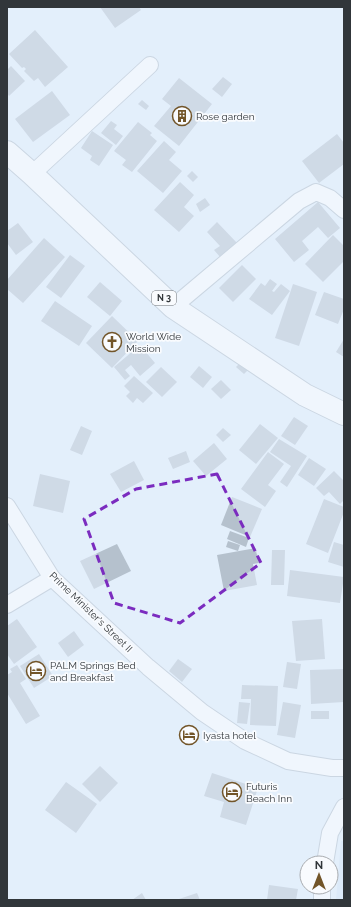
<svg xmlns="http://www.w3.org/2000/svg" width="351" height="907" viewBox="0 0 351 907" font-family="Raleway,sans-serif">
	<rect width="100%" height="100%" fill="#e3effb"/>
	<path fill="#d2e4f5" d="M341,841H344V900H336Z"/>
	<g fill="#b5c1cd">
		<path d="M100,7H139L141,10L115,28Z"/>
		<path d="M35,30L68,67L45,87L38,78L34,81L24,71L26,69L24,67L22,68L9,54Z"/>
		<path d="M11,66L25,81L9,96L7,93V70Z"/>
		<path d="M223,77L232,84L222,97L212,89Z"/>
		<path d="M179,78L212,104L179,146L154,126L171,106L162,99Z"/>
		<path d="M52,91L70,115L33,142L15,119Z"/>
		<path d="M142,100L149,106L146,110L138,104Z"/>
		<path d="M111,121L117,125L114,129L123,136L116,145L101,133Z"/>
		<path d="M138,122L152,133L150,135L157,141L132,172L122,165L126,160L114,151Z"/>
		<path d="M92,131L113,145L99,166L90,160L92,156L81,148Z"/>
		<path d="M337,134L344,143V164L319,183L302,161Z"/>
		<path d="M164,141L176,152L169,160L182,171L163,193L137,171Z"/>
		<path d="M192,171L198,177L193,182L187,176Z"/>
		<path d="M180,182L194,195L184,207L194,216L179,232L154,210Z"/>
		<path d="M205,198L210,205L200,212L196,204Z"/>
		<path d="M318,202L340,228L328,238L318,227L302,241L309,250L294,262L275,239Z"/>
		<path d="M217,222L237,243L221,258L214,250L220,246L207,232Z"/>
		<path d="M18,223L33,242L16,255L7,243V231Z"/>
		<path d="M333,235L344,246V261L323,282L305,264Z"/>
		<path d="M44,238L65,257L23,303L7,289V280Z"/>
		<path d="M70,255L85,266L61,298L46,287Z"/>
		<path d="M242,265L256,279L233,302L219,288Z"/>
		<path d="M270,279L277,284L272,291L274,292L281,284L290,291L272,315L249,299L261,283L265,286Z"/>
		<path d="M100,282L122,301L110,316L87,297Z"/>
		<path d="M293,284L317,292L299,346L275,338Z"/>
		<path d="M324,292L344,299V309L338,324L315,315Z"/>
		<path d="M55,301L92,326L79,346L41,321Z"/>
		<path d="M112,316L138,341L112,368L86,343Z"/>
		<path d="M344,339V357L336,352Z"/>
		<path d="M140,345L155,363L140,376L131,365L125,370L130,376L125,380L114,367Z"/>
		<path d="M240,363L248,370L244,374L236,367Z"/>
		<path d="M199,366L212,377L203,388L190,377Z"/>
		<path d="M161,367L177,382L162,397L146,382Z"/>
		<path d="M134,376L153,393L143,403L137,398L133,403L126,396L130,392L124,386Z"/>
		<path d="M221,380L231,390L221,399L211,389Z"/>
		<path d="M294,417L308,426L295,445L281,436Z"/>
		<path d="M260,424L278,438L256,464L239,450Z"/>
		<path d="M81,426L92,431L82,455L70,450Z"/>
		<path d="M223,428L231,435L223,442L216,435Z"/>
		<path d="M279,439L307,456L287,487L280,482L291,466L270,452Z"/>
		<path d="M214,443L227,459L206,476L193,461Z"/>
		<path d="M186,451L190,462L173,469L168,458Z"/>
		<path d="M268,452L284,464L268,485L276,491L265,507L241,489Z"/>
		<path d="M309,458L326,469L314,486L298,475Z"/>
		<path d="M134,461L144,480L121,492L110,474Z"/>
		<path d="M334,471L344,481V500L340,504L329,492L324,496L316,488Z"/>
		<path d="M40,474L70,481L63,513L33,506Z"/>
		<path d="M232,497L262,509L250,537L221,525Z"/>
		<path d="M324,499L344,507V512L328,553L306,544Z"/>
		<path d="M230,531L249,538L246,547L227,539Z"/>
		<path d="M228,541L240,545L238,551L226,547Z"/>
		<path d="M334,542L344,545V567L328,562Z"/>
		<path d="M117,544L131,571L94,589L80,561Z"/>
		<path d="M256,548L259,563L253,564L257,585L224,591L217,555Z"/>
		<path d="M272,550H285L284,585H271Z"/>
		<path d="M290,570L344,577L340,603L287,596Z"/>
		<path d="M17,619L37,647L14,664L7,654V626Z"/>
		<path d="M322,619L325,659L296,661L292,621Z"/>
		<path d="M74,631L84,645L68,657L58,643Z"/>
		<path d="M39,654L53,676L34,688L20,666Z"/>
		<path d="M178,659L192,669L182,682L169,671Z"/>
		<path d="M287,662L301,664L297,689L283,687Z"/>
		<path d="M17,665L26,679L20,683L40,716L26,724L7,693V675L12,672L10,669Z"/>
		<path d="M344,669V702L311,704L310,670Z"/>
		<path d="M242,685L278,686L276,726L250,725L251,699H241Z"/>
		<path d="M239,702L250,703L247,724L237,723Z"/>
		<path d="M283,702L301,705L295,738L277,735Z"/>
		<rect x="311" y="711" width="18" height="8"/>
		<path d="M100,766L118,783L100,802L82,784Z"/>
		<path d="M212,773L258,788L246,825L220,817L224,802L204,796Z"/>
		<path d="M66,782L97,804L76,833L45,810Z"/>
		<path d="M269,885L298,889L296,900H267Z"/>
		<path d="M142,893L146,900H132Z"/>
		<path d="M197,893L200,900H176Z"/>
	</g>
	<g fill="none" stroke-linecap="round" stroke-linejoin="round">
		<g stroke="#adb9c4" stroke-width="18">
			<g id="street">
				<path d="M32,174L150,65"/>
				<path d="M173,307L299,201L316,192L330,198L344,210"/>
				<path d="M7,506L52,578L148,667L202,712L245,741L288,761L332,768H344"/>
				<path d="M7,605L52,578"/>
				<path d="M325,863L330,833L344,807"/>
				<path d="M322,900V887"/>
			</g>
		</g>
		<g stroke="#adb9c4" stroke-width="24">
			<path id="highway" d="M7,152L32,174L173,307L305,395L344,414"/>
		</g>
		<use href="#street" stroke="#fff" stroke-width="16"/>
		<use href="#highway" stroke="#fff" stroke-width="22"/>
	</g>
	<path d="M0 0H351V907H0ZM217,474L261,563L180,623L114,603L84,519L136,489Z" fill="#e3effb" fill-opacity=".55" fill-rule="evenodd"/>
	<path fill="none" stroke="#7b2cbf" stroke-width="3" stroke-dasharray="8 5" stroke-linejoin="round" d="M217,474L261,563L180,623L114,603L84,519L136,489Z"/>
	<defs>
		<g id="building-ring" transform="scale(1)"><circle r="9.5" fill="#f9fbfe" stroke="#725529" stroke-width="1.5"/><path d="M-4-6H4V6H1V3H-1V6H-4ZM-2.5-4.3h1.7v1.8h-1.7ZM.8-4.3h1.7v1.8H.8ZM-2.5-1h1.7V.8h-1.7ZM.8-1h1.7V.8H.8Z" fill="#725529"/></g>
		<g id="church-ring" transform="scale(1)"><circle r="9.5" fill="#f9fbfe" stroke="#725529" stroke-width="1.5"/><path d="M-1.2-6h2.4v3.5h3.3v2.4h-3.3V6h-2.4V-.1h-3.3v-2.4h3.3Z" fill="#725529"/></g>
		<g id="hotel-ring" transform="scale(1)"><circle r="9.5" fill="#f9fbfe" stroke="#725529" stroke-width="1.5"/><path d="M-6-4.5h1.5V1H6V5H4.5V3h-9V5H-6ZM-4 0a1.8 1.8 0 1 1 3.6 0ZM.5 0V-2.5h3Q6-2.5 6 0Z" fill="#725529"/></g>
	</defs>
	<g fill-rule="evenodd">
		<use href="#building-ring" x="182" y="116"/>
		<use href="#church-ring" x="112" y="342"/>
		<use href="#hotel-ring" x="36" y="671"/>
		<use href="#hotel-ring" x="189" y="735"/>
		<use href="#hotel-ring" x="232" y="792"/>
	</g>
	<g text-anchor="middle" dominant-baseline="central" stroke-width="3.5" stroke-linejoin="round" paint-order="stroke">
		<rect fill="#f9fbfe" stroke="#6d7175" stroke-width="1" x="152" y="291" width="24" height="14" rx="3"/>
		<g font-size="9" font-weight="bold" fill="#31363a">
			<text x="164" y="298">N 3</text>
		</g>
		<g font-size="10" fill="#31363a" stroke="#f9fbfe" text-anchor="start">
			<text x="196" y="116">Rose garden</text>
			<text x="126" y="336">World Wide<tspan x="126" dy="12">Mission</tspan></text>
			<text x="50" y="665">PALM Springs Bed<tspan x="50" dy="12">and Breakfast</tspan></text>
			<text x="203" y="735">Iyasta hotel</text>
			<text x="246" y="786">Futuris<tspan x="246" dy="12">Beach Inn</tspan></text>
		</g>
		<g font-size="10" fill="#31363a" stroke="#f9fbfe">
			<text transform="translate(91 612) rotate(44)">Prime Minister's Street II</text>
		</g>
	</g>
	<rect width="351" height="907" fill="none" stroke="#31363a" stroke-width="16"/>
	<g transform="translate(319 875)"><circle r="19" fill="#f9fbfe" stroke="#a9acb0"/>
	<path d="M0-3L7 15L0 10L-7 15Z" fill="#725529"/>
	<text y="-6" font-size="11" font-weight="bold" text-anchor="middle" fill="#31363a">N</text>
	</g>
</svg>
